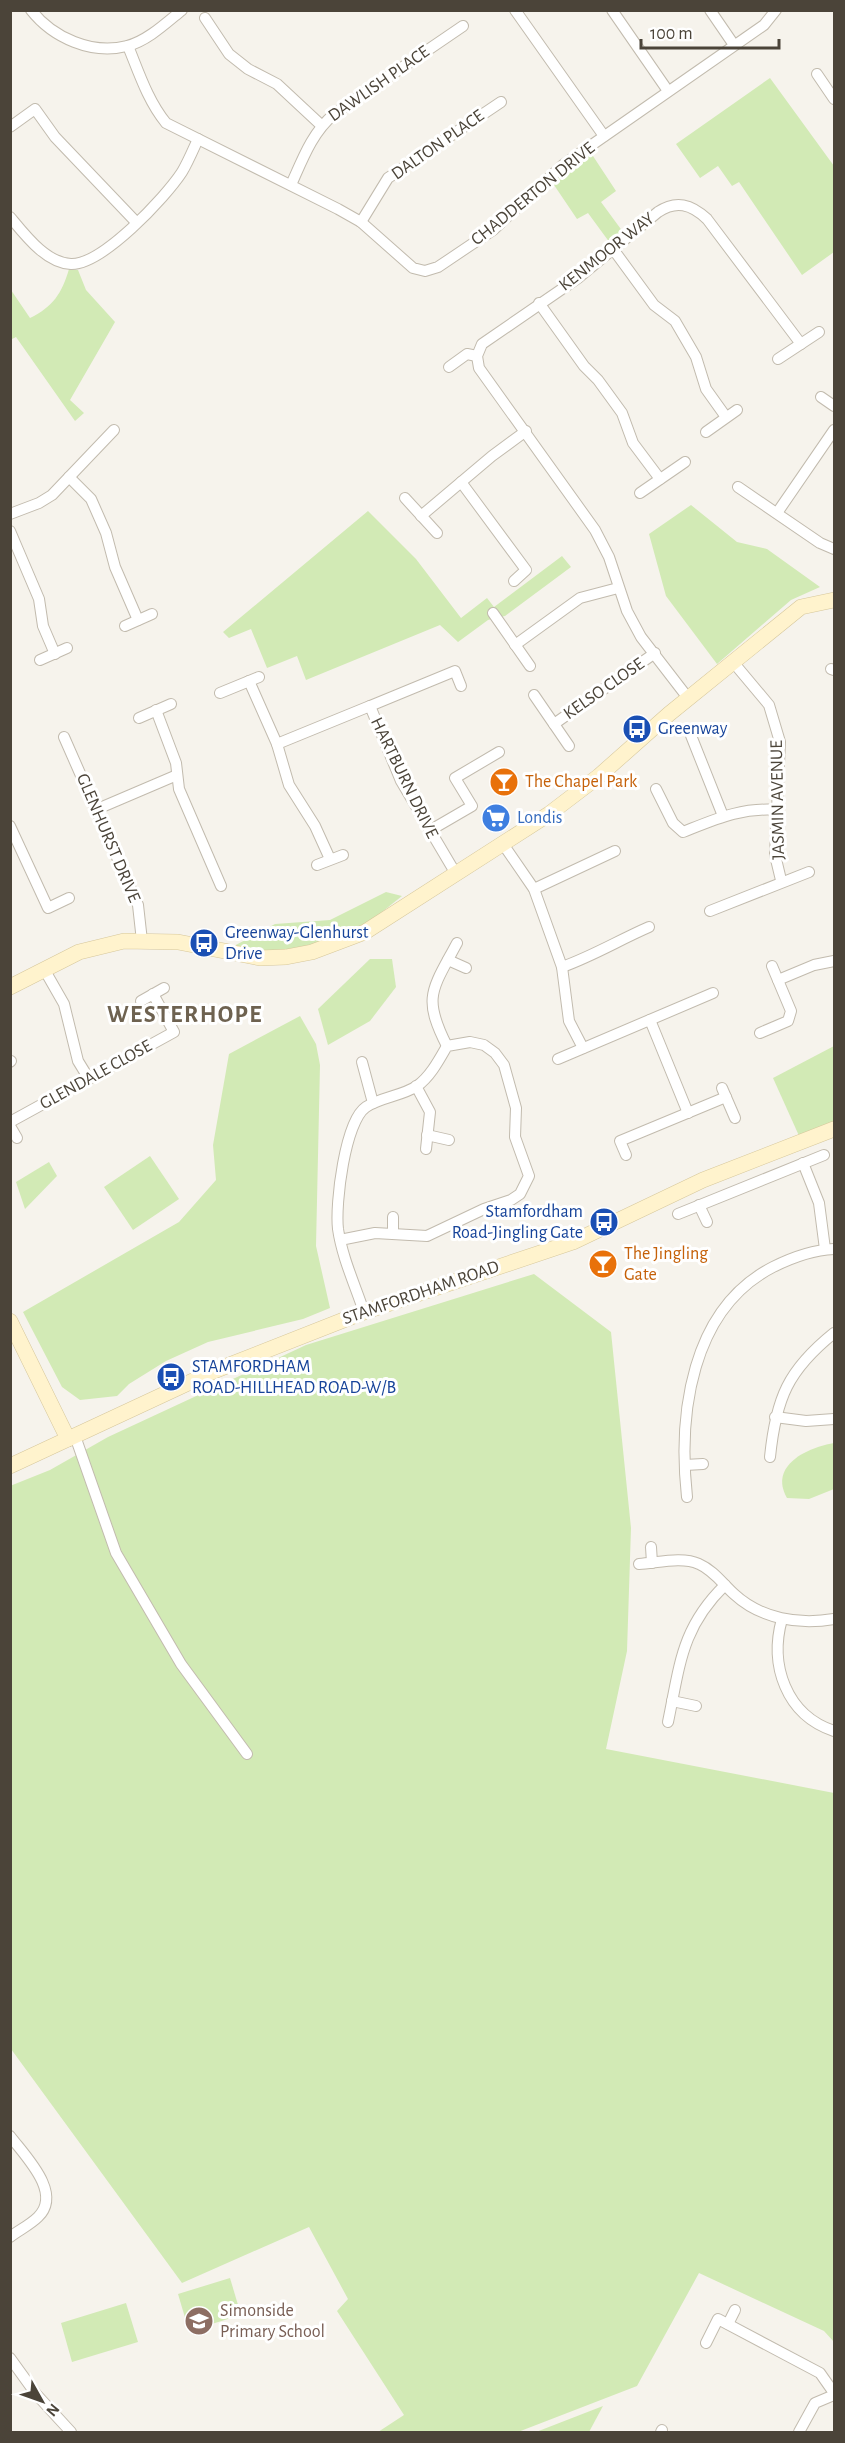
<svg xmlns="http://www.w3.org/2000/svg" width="845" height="2443" viewBox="0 0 845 2443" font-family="'Alegreya Sans',sans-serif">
	<rect width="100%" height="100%" fill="#f6f3ec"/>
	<g fill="#d2eab5">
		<path d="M770,78L834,166V252L802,275L739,182L732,186L718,166L700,178L676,144Z"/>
		<path d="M591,153L616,191L601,202L623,232L610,243L588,213L577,219L552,182Z"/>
		<path d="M69,269L78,270L86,290L115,322L70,400L84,413L75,421L16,337L10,340L11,290L30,318C53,307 62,293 69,269Z"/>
		<path d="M691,505L737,542L767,549L820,587L791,600L717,664L666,596L649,534Z"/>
		<path d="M368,511L416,559L461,618L487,598L494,607L562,556L571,567L505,616L488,620L458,642L440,625L306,680L297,656L267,668L251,629L229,638L223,632Z"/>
		<path d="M386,892L402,896L367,924L318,944L280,953L232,947L275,924L330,920Z"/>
		<path d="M370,959H392L396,987L370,1021L328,1045L318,1009Z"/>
		<path d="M300,1016L316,1044L320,1065L316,1246L330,1308L303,1319L208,1342L166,1361L129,1384L117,1396L80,1400L62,1387L23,1312L179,1222L216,1180L213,1145L229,1054Z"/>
		<path d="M834,1046V1123L800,1138L773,1078Z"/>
		<path d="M150,1156L179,1199L133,1230L104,1187Z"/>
		<path d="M49,1162L57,1176L25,1209L16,1182Z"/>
		<path d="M534,1274L611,1332L631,1528L627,1651L606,1749L834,1793V2342L824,2331L699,2273L637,2386L518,2432H378L404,2415L337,2311L348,2299L309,2227L182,2283L11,2049L10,1486L50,1470L108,1437L306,1345Z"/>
		<path d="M834,1443V1489L809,1499L787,1498C768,1465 809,1447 834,1443Z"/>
		<path d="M230,2278L241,2315L189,2331L178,2294Z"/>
		<path d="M126,2303L138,2342L72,2362L61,2323Z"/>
		<path d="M603,2406L589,2432H536Z"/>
	</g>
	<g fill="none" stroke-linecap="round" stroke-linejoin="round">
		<g stroke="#c2bbae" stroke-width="12">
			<g id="street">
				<path d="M31,10C53,38 92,55 127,46C147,41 166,23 182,10"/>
				<path d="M515,10L604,136"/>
				<path d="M612,10L668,91"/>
				<path d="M710,10L734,45"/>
				<path d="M205,18L229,54L248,69L277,84L321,125"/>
				<path d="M128,46C139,73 148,101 166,123L338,209L361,222L413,268L425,271L438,267L493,230L563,165L764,25L776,10"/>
				<path d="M817,74L834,99"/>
				<path d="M10,127L35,109L55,137L136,222"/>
				<path d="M291,185C303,158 312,133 334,114L463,26"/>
				<path d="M10,217C25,235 46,263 71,264C102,265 165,198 182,172C188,162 193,150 198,139"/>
				<path d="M361,222L388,178L501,102"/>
				<path d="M613,249L654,305L675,321L696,357L706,389L726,417"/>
				<path d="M539,303L584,366L598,380L622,413L633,443L660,479"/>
				<path d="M778,359L819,332"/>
				<path d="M449,367L467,354L477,356"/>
				<path d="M821,397L834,406"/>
				<path d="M706,432L737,410"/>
				<path d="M69,477L91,499L106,533L115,567L138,620"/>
				<path d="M461,482L526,570L514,581"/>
				<path d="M738,487L820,543L834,549"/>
				<path d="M640,493L685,462"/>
				<path d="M405,498L437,533"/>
				<path d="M777,513L834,430"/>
				<path d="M10,514L39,503L52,495L114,430"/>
				<path d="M421,516L492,456L526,431"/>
				<path d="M10,531L39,599L43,626L55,654"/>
				<path d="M493,613L530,666"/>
				<path d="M125,626L152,614"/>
				<path d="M515,645L580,598L618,588"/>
				<path d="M40,660L67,648"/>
				<path d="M733,662L769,705L780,742L775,855L781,880"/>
				<path d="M831,669L834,670"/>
				<path d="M249,681L277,744L289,785L315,826L330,859"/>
				<path d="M220,693L259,677"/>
				<path d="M534,695L569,746"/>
				<path d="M688,698L641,637L627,611L609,557L595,530L479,368L477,356L482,344L578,278L658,212C676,200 691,204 707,219L801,344"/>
				<path d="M370,706L455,671L461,686"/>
				<path d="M156,710L176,763L179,789L221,886"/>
				<path d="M139,718L171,704"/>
				<path d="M554,724L655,653"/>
				<path d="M690,733L723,816"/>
				<path d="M64,737L138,905L142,941"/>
				<path d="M277,744L370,706L401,781L456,874"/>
				<path d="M656,789L673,823L683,832C716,819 742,807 778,810"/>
				<path d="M95,810L177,775"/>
				<path d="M10,826L48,908L69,898"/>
				<path d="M429,831L472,806L455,778L499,752"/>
				<path d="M503,844L534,889L562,967L569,1021L583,1048"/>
				<path d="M317,865L343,855"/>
				<path d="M534,889L615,851"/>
				<path d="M710,911L809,872"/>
				<path d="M448,960L466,968"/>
				<path d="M562,967C593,956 619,940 649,927"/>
				<path d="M44,969L64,1004L78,1061L89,1079"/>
				<path d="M778,980L814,965L834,961"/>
				<path d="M141,1001L164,988"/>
				<path d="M650,1020L688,1113"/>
				<path d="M760,1033L788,1021L791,1011L772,966"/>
				<path d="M447,1046C422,997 432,990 457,943"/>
				<path d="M558,1059L713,993"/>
				<path d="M10,1062L11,1061"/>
				<path d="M362,1062L373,1103"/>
				<path d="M416,1086L430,1112L426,1149"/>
				<path d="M722,1088L735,1118"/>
				<path d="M10,1122L174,1032L153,994"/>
				<path d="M10,1126L17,1138"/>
				<path d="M427,1135L449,1140"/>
				<path d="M626,1155L620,1141L726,1097"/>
				<path d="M803,1163L819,1203L825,1249"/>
				<path d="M699,1205L707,1222"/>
				<path d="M678,1214L824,1155"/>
				<path d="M393,1217V1233"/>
				<path d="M340,1240L375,1233L427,1236L484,1209L511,1200L520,1194L529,1176L515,1137L516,1108L504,1065L495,1053L484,1045L470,1042L447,1046C439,1060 430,1077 417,1086C402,1096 381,1097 366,1107C345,1121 335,1204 338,1229C342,1257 355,1285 364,1312"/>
				<path d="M775,1417L806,1421L834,1419"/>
				<path d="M75,1436L116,1553L181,1664L247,1754"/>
				<path d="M770,1457C776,1398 788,1370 834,1333"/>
				<path d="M685,1465L703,1464"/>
				<path d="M687,1497C678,1414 691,1309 773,1267C793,1257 813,1250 834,1249"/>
				<path d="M651,1547L652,1563"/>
				<path d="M639,1564C657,1563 682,1556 699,1564C713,1570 723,1584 734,1594C761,1619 799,1625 834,1619"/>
				<path d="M782,1619C769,1665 786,1715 834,1731"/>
				<path d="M672,1701L696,1706"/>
				<path d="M668,1722C680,1665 681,1628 725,1585"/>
				<path d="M10,2136C25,2156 63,2193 38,2217C30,2225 19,2230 10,2237"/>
				<path d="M728,2324L735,2310"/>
				<path d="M706,2343L718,2319L820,2373L834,2393"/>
				<path d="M10,2358L36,2394L71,2432"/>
				<path d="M661,2432L662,2430"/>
				<path d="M799,2432L815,2403L834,2395"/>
			</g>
		</g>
		<g stroke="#d6c79b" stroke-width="16">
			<g id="secondary">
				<path d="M10,987L79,952L124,941L178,942L260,958L286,957L312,952L365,932L549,814L599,776L669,714L801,607L834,600"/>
				<path d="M10,1321L68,1439"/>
				<path d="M10,1466L214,1371L364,1312L573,1242L703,1180L834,1129"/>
			</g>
		</g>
		<use href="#street" stroke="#fff" stroke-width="10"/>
		<use href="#secondary" stroke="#fff3cd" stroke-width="15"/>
	</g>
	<defs>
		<g id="bus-disc" transform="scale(1.5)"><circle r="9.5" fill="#1a4fb4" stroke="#fff"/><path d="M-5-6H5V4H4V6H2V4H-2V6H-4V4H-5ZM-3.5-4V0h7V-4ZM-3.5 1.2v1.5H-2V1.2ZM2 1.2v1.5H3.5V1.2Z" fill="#fff"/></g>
		<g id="bar-disc" transform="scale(1.5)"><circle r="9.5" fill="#e8710a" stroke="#fff"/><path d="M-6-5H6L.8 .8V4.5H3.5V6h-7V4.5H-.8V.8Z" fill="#fff"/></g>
		<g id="supermarket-disc" transform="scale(1.5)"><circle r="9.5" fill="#3f7fe0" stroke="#fff"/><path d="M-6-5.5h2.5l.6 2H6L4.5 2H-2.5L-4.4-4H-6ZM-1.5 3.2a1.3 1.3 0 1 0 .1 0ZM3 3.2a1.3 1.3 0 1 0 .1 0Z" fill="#fff"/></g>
		<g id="school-disc" transform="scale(1.5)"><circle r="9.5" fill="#8d6e63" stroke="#fff"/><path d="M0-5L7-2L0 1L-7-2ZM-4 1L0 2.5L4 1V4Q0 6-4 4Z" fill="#fff"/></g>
	</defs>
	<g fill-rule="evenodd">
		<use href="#bus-disc" x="637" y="729"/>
		<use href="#bar-disc" x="504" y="782"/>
		<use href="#supermarket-disc" x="496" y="818"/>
		<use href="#bus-disc" x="204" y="943"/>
		<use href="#bus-disc" x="604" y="1222"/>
		<use href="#bar-disc" x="603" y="1264"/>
		<use href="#bus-disc" x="171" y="1377"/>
		<use href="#school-disc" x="199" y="2321"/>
	</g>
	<g text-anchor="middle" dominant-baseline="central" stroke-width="6" stroke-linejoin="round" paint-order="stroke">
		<g font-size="18" fill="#4b4439" stroke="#fff">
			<text transform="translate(379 84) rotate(-35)">DAWLISH PLACE</text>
			<text transform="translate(438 145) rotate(-35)">DALTON PLACE</text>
			<text transform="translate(533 194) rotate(-39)">CHADDERTON DRIVE</text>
			<text transform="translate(607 252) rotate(-38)">KENMOOR WAY</text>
			<text transform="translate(604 689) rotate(-35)">KELSO CLOSE</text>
			<text transform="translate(404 778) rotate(64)">HARTBURN DRIVE</text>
			<text transform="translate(778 800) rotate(-91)">JASMIN AVENUE</text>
			<text transform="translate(108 838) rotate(67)">GLENHURST DRIVE</text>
			<text transform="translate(96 1075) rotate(-29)">GLENDALE CLOSE</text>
			<text transform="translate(421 1293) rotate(-19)">STAMFORDHAM ROAD</text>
		</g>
		<g font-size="18" fill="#164399" stroke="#fff" text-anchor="start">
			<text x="658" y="729">Greenway</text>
			<text x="225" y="933">Greenway-Glenhurst<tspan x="225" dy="21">Drive</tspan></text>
			<text x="583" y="1212" text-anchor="end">Stamfordham<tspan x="583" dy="21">Road-Jingling Gate</tspan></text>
			<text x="192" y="1367">STAMFORDHAM<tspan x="192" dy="21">ROAD-HILLHEAD ROAD-W/B</tspan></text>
		</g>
		<g font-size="18" fill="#c56008" stroke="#fff" text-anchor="start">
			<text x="525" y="782">The Chapel Park</text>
			<text x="624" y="1254">The Jingling<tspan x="624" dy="21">Gate</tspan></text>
		</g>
		<g font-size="18" fill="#366cbe" stroke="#fff" text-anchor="start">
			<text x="517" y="818">Londis</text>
		</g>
		<g font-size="18" fill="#785e54" stroke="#fff" text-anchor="start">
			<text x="220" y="2311">Simonside<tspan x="220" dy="21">Primary School</tspan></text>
		</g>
		<g font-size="24" font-weight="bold" letter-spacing="1.5" fill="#6e6250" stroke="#fff">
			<text x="185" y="1015">WESTERHOPE</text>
		</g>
	</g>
	<rect width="845" height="2443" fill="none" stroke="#4b4439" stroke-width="24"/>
	<g transform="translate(42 2401) rotate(130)" stroke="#ffffff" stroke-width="4.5" paint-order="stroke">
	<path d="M0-4.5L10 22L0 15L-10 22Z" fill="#4b4439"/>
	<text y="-9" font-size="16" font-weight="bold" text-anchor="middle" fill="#4b4439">N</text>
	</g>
	<path d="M641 39v9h138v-9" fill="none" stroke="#4b4439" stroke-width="3"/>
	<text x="650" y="39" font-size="18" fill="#4b4439" stroke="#ffffff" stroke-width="4.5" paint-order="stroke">100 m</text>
</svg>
